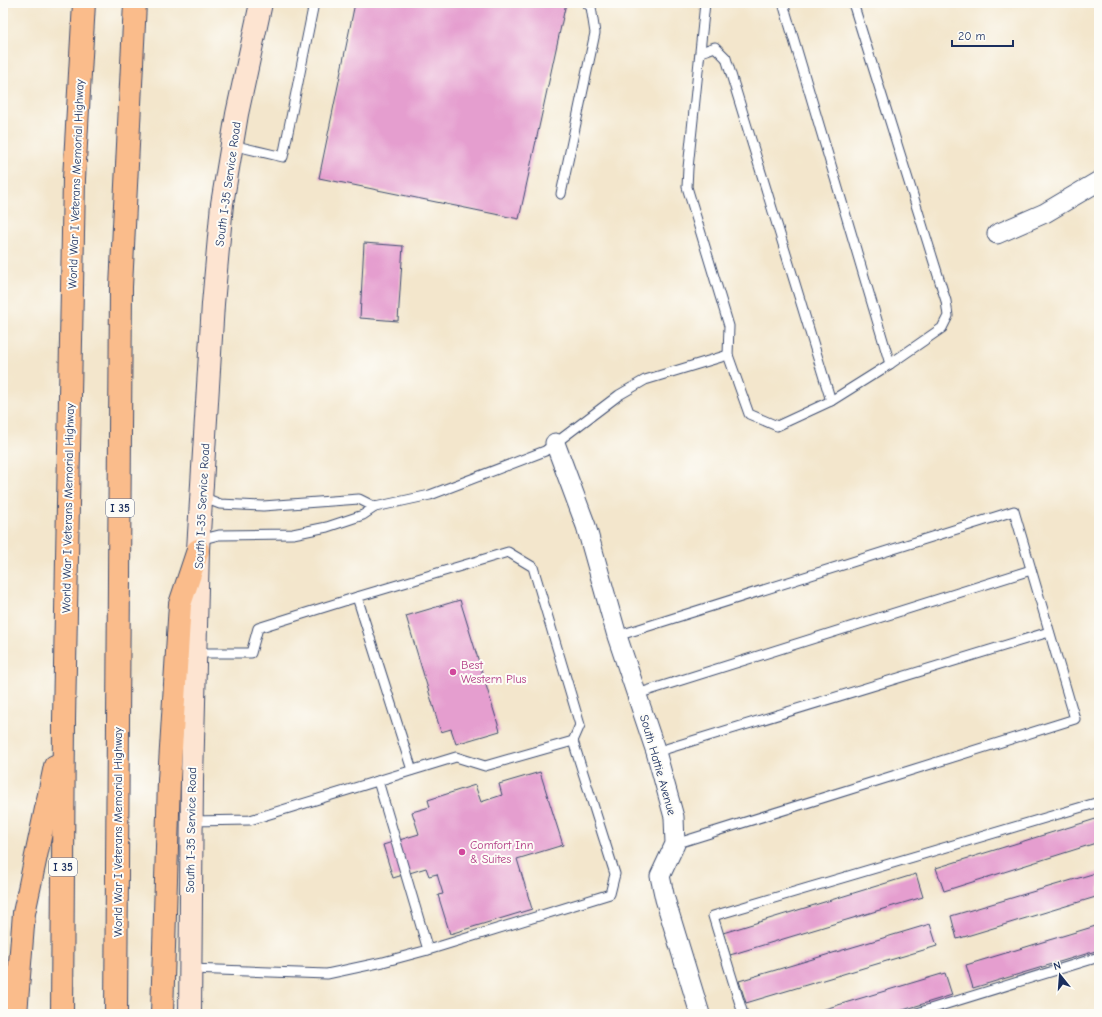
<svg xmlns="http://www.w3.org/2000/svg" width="1102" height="1017" viewBox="0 0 1102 1017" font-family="'Comic Neue',sans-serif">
	<rect width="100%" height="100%" fill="#fdfcf7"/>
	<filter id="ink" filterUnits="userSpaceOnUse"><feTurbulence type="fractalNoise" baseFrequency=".025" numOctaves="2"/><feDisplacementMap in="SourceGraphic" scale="8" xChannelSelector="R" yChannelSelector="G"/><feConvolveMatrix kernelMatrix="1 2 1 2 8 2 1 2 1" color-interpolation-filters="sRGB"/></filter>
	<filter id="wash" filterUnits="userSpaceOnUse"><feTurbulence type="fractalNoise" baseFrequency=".012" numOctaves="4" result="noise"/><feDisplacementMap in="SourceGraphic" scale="16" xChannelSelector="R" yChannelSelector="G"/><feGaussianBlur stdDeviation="0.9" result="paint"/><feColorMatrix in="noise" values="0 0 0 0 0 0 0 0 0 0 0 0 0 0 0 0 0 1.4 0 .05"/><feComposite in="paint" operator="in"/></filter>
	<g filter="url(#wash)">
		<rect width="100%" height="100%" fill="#f3e6cc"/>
		<g id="blocks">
			<g fill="#e59ecf">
				<path d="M355,3H566L519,219L319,178Z"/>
				<path d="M364,243L403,246L398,321L360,318Z"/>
				<path d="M460,600L500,731L456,744L451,729L441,732L406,616Z"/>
				<path d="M540,772L563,845L517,859L532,909L450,934L438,895L443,894L437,874L429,876L426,868L393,878L383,845L419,834L412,812L430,807L428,800L475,785L481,802L502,795L499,784Z"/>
				<path d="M1099,818V842L944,891L936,868Z"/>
				<path d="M1099,872V896L957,939L951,916Z"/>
				<path d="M916,874L923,897L730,955L723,933Z"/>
				<path d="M930,924L937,946L746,1003L739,981Z"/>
				<path d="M1099,925V950L973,988L966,965Z"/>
				<path d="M945,973L952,995L890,1014H808Z"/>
			</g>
		</g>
	</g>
	<g filter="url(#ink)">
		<use href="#blocks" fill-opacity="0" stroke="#3b4a6e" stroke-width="1"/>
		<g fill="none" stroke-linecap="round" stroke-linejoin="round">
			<g stroke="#3b4a6e" stroke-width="11">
				<g id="lane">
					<path d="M705,3L688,168L687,187L729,326L728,355L749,414L777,426L831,401L890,364L942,328L948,316L946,301L853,3"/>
					<path d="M783,3L890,364"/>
					<path d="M701,52L715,47L726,58L831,401"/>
					<path d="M232,145L283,157L314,3"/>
					<path d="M561,194L595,33L591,7L586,3"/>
					<path d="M375,507L430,495L545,451L619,395L645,380L728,355"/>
					<path d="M199,540L219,535L293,534L327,527L363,515L375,507L359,499L263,506L220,504L202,497"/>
					<path d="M357,597L508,552L533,567L580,725L573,741"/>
					<path d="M617,636L1014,511L1075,719L675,844"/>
					<path d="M196,653H251L258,628L357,597L412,770"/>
					<path d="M637,694L1031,570"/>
					<path d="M656,752L1049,632"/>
					<path d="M378,781L428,950"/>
					<path d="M190,969L327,974L383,962L428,950L610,894L615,874L573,741L485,766L456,757L250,820L191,821"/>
					<path d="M743,1014L713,916L1099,802"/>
					<path d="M914,1014L1099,957"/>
				</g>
			</g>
			<g stroke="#3b4a6e" stroke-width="21">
				<g id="street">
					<path d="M997,234L1045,213L1099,181"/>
					<path d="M555,443L586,526L617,636L656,752L674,817L675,844L660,876L665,899L700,1014"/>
				</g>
			</g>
			<g stroke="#3b4a6e" stroke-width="24">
				<path id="secondary" d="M190,1014L192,779L198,550L213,304L222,204L237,114L261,3"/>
			</g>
			<g stroke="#3b4a6e" stroke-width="24">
				<g id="highway">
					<path d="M16,1014L24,913L55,766"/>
					<path d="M62,1014L64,720L74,179L84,3"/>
					<path d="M116,1014L121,287L135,3"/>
					<path d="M162,1014L169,780L180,604L198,550"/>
				</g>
			</g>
			<use href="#lane" stroke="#fff" stroke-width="9"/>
			<use href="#street" stroke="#fff" stroke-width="19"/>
			<use href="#secondary" stroke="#fde4d1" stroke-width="22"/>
			<use href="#highway" stroke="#fabc8b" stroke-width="22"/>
		</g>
	</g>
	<g fill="#d1479c" stroke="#fdfcf7" stroke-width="1.5">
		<circle cx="453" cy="672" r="4"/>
		<circle cx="462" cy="852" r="4"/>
	</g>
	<g text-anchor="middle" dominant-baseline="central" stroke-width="4" stroke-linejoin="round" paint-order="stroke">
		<g fill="#fdfcf7" stroke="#5f6c8c" stroke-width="1">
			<rect x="106" y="499" width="28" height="18" rx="3"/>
			<rect x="49" y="858" width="28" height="18" rx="3"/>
		</g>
		<g font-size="11" font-weight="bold" fill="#1b2f5e">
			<text x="120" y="508">I 35</text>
			<text x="63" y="867">I 35</text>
		</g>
		<g font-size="12" fill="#1b2f5e" stroke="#fdfcf7">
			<text transform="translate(76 184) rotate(-88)">World War I Veterans Memorial Highway</text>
			<text transform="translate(228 184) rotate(-82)">South I-35 Service Road</text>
			<text transform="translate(202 506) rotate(-87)">South I-35 Service Road</text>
			<text transform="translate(68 508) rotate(-89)">World War I Veterans Memorial Highway</text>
			<text transform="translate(658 765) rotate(74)">South Hattie Avenue</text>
			<text transform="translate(191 830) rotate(-89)">South I-35 Service Road</text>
			<text transform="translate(118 832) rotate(-90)">World War I Veterans Memorial Highway</text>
		</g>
		<g font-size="12" fill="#b23c85" stroke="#fdfcf7" text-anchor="start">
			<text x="461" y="665">Best<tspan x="461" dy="14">Western Plus</tspan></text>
			<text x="470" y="845">Comfort Inn<tspan x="470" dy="14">&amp; Suites</tspan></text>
		</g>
	</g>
	<rect width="1102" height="1017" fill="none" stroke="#fdfcf7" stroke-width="16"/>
	<g transform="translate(1060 975) rotate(343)" stroke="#fdfcf7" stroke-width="3" paint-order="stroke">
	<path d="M0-3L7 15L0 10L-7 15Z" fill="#1b2f5e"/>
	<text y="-6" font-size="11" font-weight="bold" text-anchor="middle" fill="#1b2f5e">N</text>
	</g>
	<path d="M952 40v6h61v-6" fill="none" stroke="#1b2f5e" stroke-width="2"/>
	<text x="958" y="40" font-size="12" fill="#1b2f5e" stroke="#fdfcf7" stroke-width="3" paint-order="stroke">20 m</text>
</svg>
